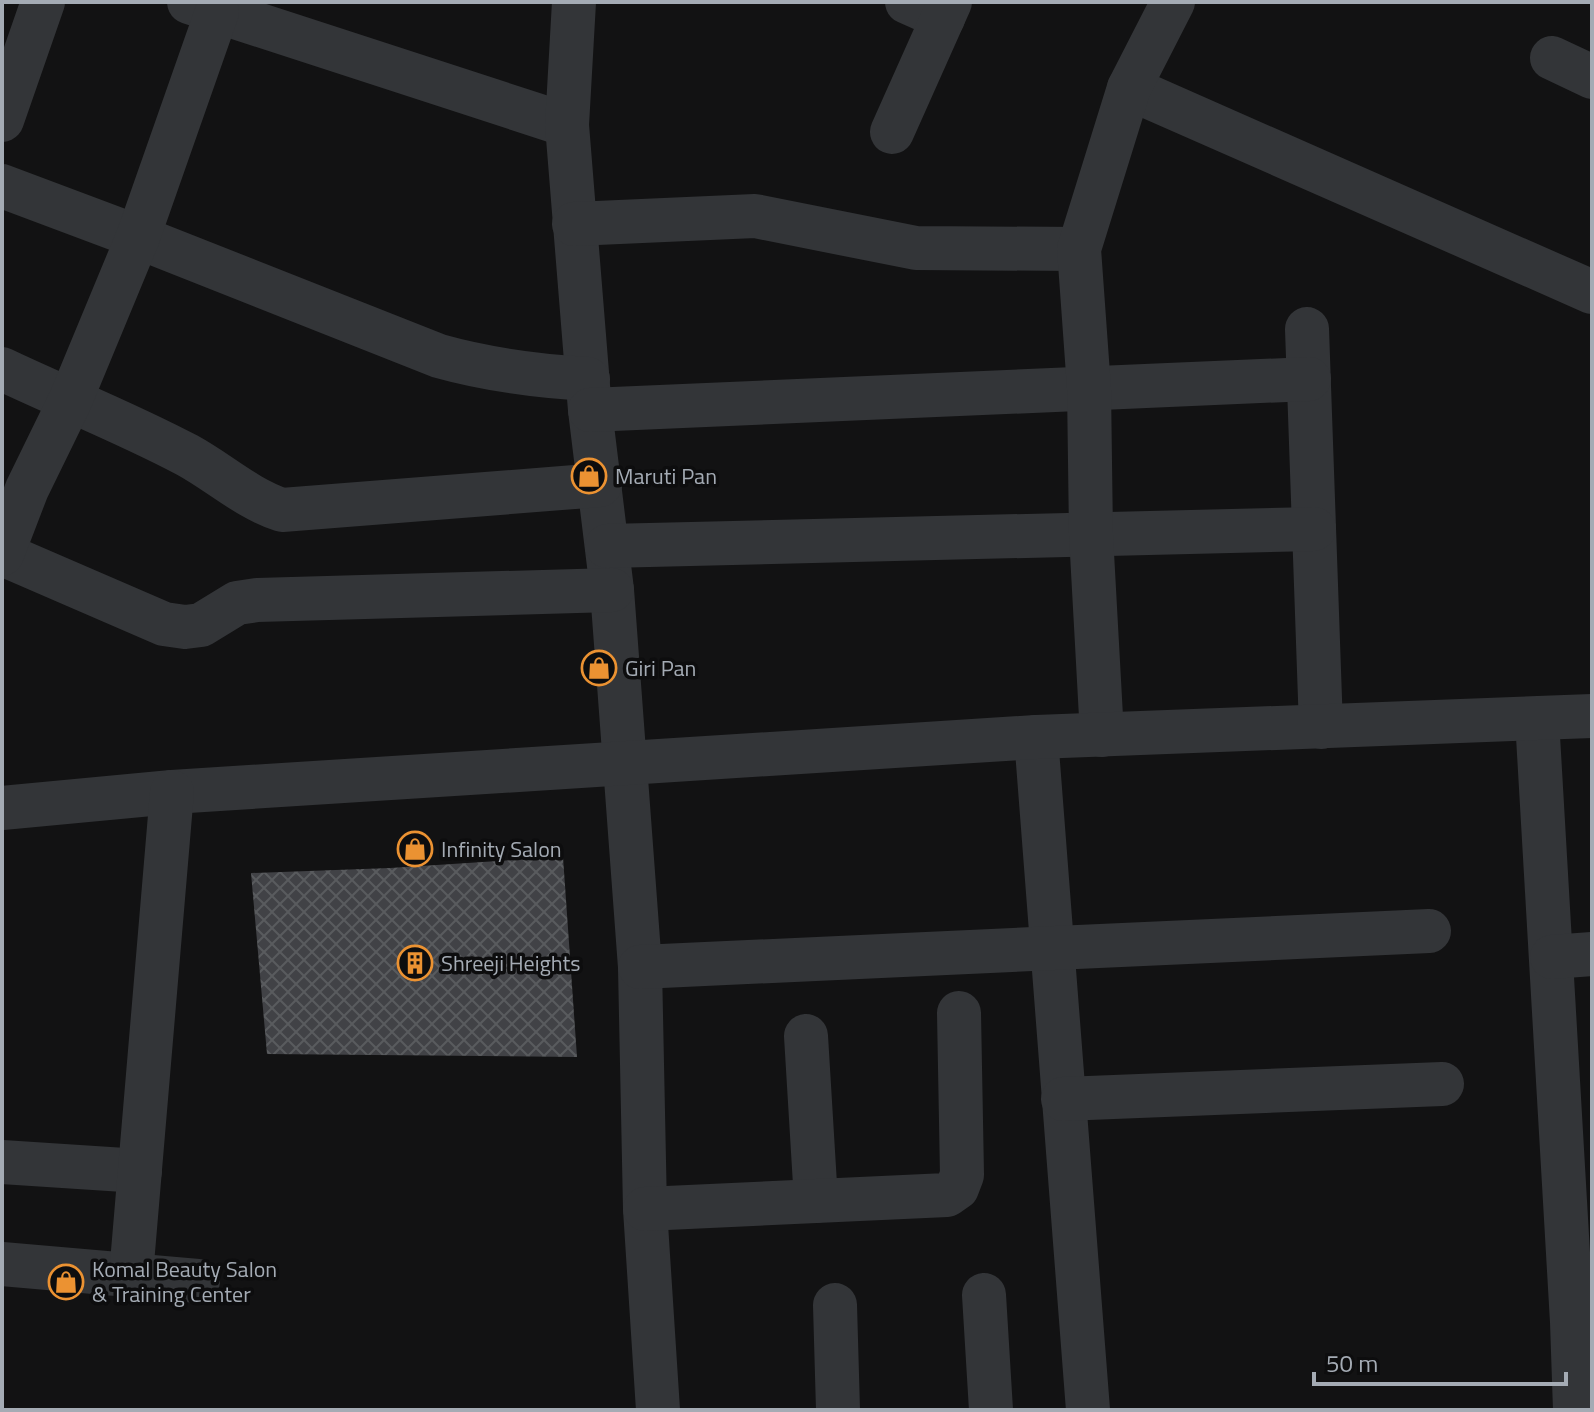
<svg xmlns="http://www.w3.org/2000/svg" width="1594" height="1412" viewBox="0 0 1594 1412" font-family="'Titillium Web',sans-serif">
	<defs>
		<pattern id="building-cross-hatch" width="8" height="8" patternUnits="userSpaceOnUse" patternTransform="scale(2)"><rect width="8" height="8" fill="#414246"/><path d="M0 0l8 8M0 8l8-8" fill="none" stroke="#595b5e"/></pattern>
	</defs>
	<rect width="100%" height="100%" fill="#121213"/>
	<path fill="url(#building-cross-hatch)" d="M563,857L577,1057L267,1054L251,873L390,868Z"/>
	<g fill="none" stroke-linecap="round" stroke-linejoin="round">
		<g stroke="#333538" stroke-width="44">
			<path d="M189,2L567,125"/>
			<path d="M574,2L567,125L590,410L612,590L640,967L645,1209L658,1410"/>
			<path d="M907,2L943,18"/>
			<path d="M1552,58L1592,77"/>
			<path d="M1129,88L1592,292"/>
			<path d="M2,120L43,2"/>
			<path d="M892,132L950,2"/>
			<path d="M2,186L138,237L439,356C489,370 536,376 588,379"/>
			<path d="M574,224L755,216L916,248L1079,249"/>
			<path d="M1307,329L1321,727"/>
			<path d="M2,369C63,398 127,423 187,455C220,473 246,498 282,510L600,485"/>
			<path d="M590,410L1309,379"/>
			<path d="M607,546L1314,529"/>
			<path d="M2,554L164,624L185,627L201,625L237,603L257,600L612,590"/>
			<path d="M2,554L27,489L70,401L138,237L217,12"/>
			<path d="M1537,719L1572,1322L1575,1410"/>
			<path d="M1102,735L1091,535L1089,388L1079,249L1129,88L1173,2"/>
			<path d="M1036,737L1088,1410"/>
			<path d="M2,808L172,792L1036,737L1592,716"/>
			<path d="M1552,957L1592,954"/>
			<path d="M640,967L1429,931"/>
			<path d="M806,1036L816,1201"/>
			<path d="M1063,1099L1442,1084"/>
			<path d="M2,1162L140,1171"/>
			<path d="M645,1209L947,1195L957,1188L962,1175L959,1013"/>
			<path d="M2,1264L198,1281"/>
			<path d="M131,1275L172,792"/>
			<path d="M984,1295L991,1410"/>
			<path d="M835,1305L838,1410"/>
		</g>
	</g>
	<defs>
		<g id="shop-ring" transform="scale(1.8)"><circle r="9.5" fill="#0d0d0e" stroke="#eb9232" stroke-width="1.5"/><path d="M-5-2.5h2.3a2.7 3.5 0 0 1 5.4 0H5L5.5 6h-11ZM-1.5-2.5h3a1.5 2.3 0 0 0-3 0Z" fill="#eb9232"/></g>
		<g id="building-ring" transform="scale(1.8)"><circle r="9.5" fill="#0d0d0e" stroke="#eb9232" stroke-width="1.5"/><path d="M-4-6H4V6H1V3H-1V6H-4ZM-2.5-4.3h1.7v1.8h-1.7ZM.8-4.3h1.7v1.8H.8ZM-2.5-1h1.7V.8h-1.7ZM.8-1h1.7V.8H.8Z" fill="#eb9232"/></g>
	</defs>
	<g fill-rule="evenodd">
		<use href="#shop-ring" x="589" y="476"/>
		<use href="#shop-ring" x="599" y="668"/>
		<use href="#shop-ring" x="415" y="849"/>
		<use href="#building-ring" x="415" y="963"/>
		<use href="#shop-ring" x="66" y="1282"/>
	</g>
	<g text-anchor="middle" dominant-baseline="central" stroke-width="7" stroke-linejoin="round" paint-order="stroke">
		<g font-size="22" fill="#a4abb4" stroke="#0d0d0e" text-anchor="start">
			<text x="615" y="476">Maruti Pan</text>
			<text x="625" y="668">Giri Pan</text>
			<text x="441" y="849">Infinity Salon</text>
			<text x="441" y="963">Shreeji Heights</text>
			<text x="92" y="1269">Komal Beauty Salon<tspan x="92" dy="25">&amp; Training Center</tspan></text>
		</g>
	</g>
	<rect width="1594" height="1412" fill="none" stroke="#a4abb4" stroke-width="8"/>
	<path d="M1314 1372v12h252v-12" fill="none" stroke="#a4abb4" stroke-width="4"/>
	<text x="1326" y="1372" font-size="24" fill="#a4abb4" stroke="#0d0d0e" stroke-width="6" paint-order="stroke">50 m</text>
</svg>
